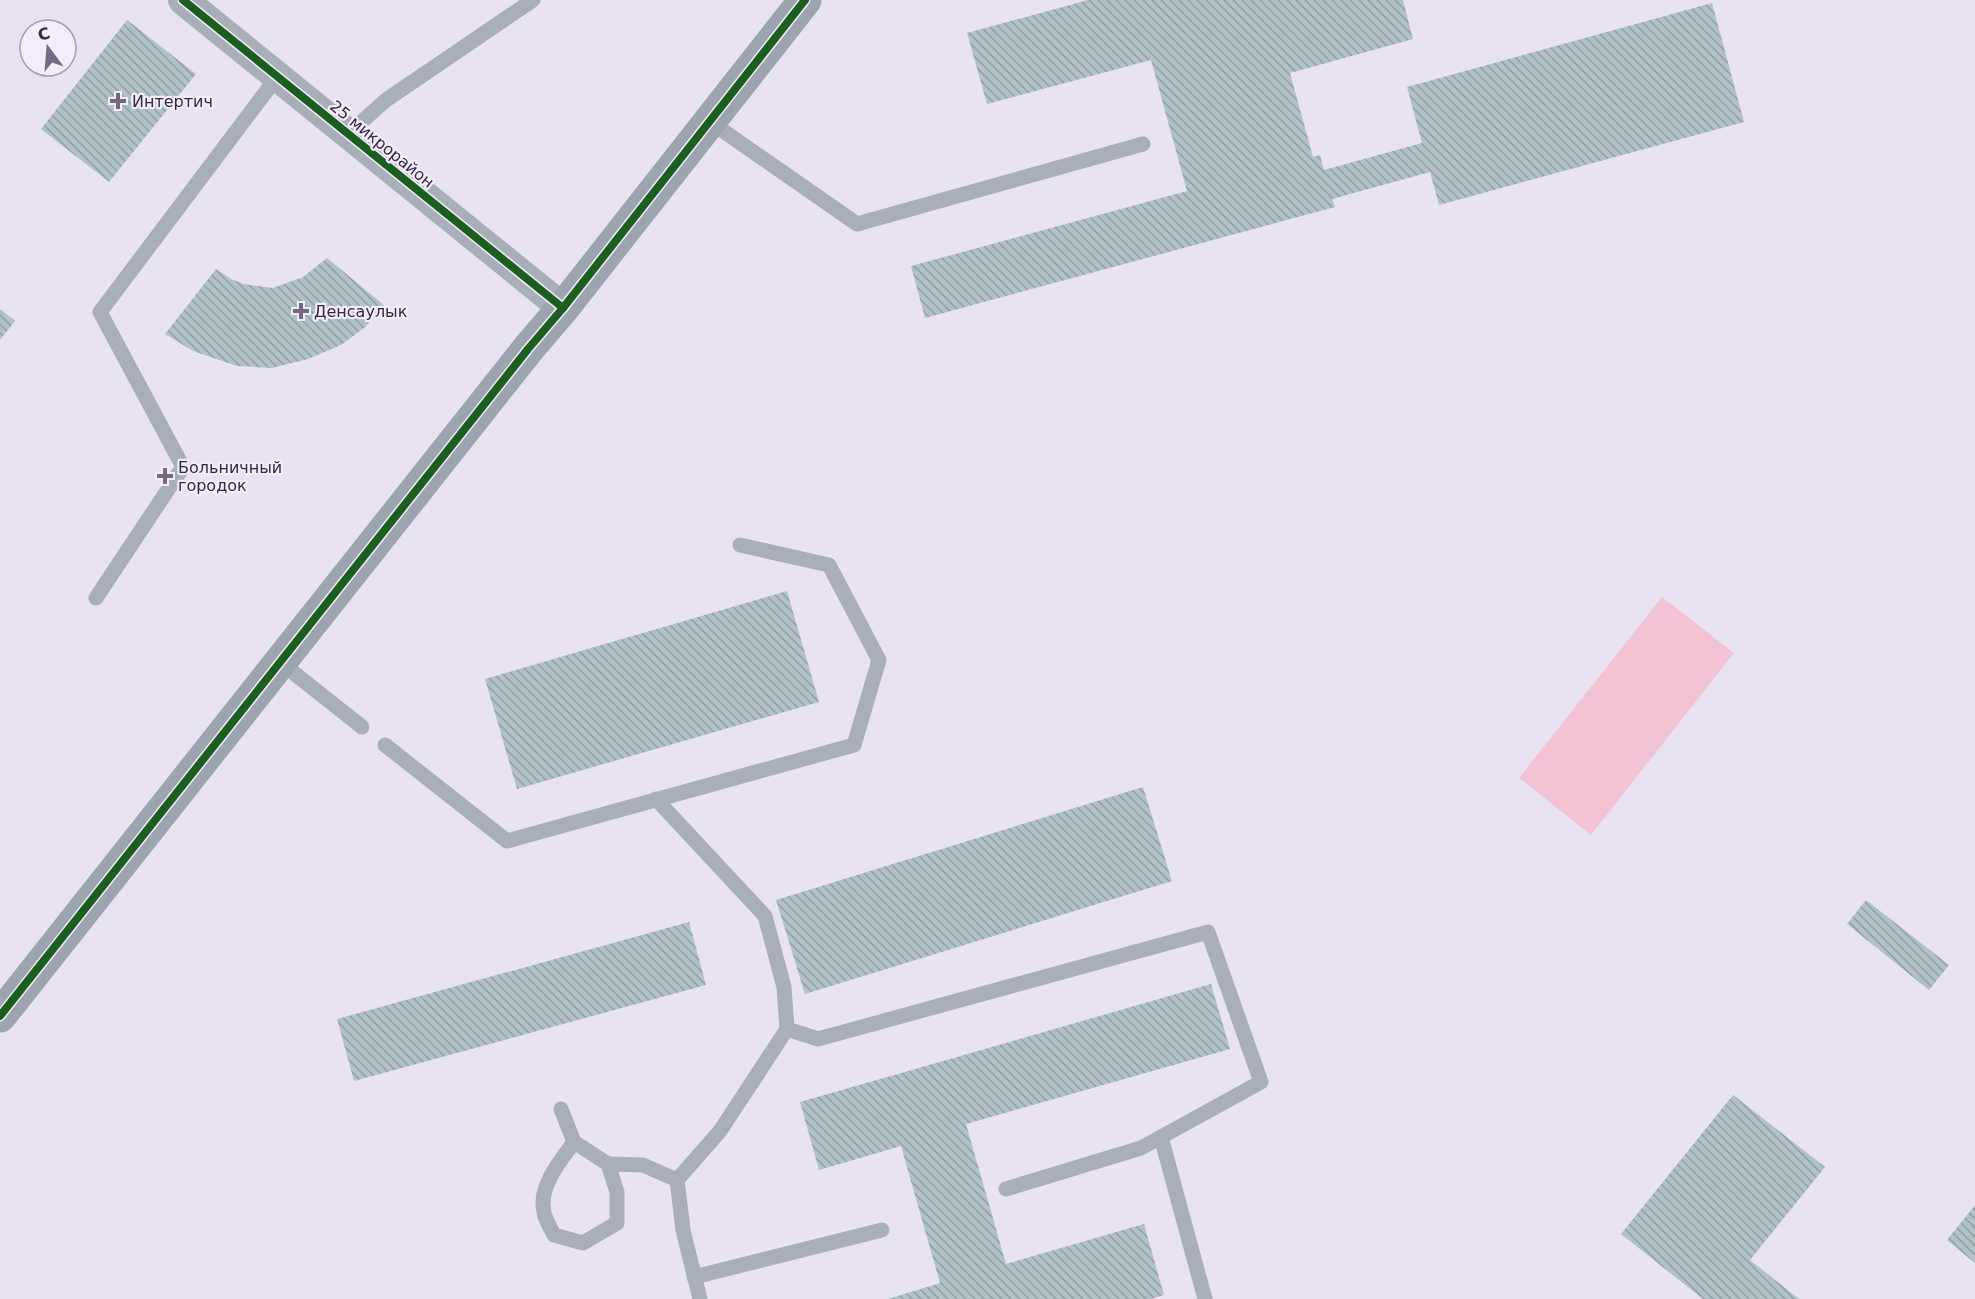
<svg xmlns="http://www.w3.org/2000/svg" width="1975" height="1299" viewBox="0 0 1975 1299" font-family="'DejaVu Sans',sans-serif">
	<defs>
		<pattern id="building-back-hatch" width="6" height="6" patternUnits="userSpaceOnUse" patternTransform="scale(1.5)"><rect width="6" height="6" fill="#b1c2c7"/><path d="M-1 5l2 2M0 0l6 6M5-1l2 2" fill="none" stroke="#919ea3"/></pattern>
	</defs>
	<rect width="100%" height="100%" fill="#e9e2f3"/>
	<path fill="#f1c3d5" d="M1662,597L1734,653L1591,835L1519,778Z"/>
	<g fill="url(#building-back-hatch)">
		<path d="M1088,0H1403L1413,39L1290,73L1313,157L1320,155L1324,170L1422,143L1407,87L1712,3L1744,122L1439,205L1430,172L1332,199L1335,207L925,318L911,266L1187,191L1151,60L987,104L967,33Z"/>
		<path d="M127,20L196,74L109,182L41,129Z"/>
		<path d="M327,258L385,306L364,328L341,345L308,359L272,368L237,366L193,351L165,334L216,269L231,279L244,284L273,288L303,277Z"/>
		<path d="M0,309L15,321L0,340Z"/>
		<path d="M787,591L819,702L517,789L485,679Z"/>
		<path d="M1143,787L1172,881L805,994L776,900Z"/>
		<path d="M1866,900L1949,965L1929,990L1847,924Z"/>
		<path d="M689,922L706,985L354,1081L337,1019Z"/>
		<path d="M1211,984L1230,1049L966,1124L1006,1264L1144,1224L1164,1295L1151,1299H888L940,1283L901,1146L819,1170L800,1102Z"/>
		<path d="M1733,1095L1825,1167L1750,1260L1799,1299H1703L1621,1234Z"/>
		<path d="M1975,1205V1263L1947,1240Z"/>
	</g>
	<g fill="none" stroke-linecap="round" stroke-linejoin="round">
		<g stroke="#a8afb8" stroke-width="15">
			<path d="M709,121L857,224L1143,144"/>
			<path d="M348,134L386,100L533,0"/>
			<path d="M96,598L183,467L100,312L277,77"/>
			<path d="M280,662L362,727"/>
			<path d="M385,745L507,841L854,745L879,660L829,565L740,545"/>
			<path d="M787,1029L818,1039L1208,932L1261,1082L1141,1148L1006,1189"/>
			<path d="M561,1109L574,1142C560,1161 538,1187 544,1212C545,1220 551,1228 554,1235L583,1243L617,1223V1192L608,1164L574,1142"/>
			<path d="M1161,1137L1205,1299"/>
			<path d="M608,1164L643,1165L677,1180L720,1131L787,1029L784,987L765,916L656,799"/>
			<path d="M677,1180L683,1230L700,1299"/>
			<path d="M694,1277L882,1230"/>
		</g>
		<path stroke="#a8afb8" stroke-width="30" d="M183,0L563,308"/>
		<path stroke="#9ba4af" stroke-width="33" d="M0,1016L528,349L563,308L805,0"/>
		<g stroke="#f2ecfb" stroke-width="11">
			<g id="cycleway">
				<path d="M183,0L563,308"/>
				<path d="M0,1016L528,349L563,308L805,0"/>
			</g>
		</g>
		<use href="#cycleway" stroke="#1b5e20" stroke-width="8"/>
	</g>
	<g fill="#736981" stroke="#f2ecfb" stroke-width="2">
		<path d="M115 92h6v6h6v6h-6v6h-6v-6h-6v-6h6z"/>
		<path d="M298 302h6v6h6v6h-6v6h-6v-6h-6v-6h6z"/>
		<path d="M162 467h6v6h6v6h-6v6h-6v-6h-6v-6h6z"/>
	</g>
	<g text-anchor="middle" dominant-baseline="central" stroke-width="4.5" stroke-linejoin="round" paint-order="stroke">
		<g font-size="16" fill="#342844" stroke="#f2ecfb" text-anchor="start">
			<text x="132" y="101">Интертич</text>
			<text x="314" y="311">Денсаулык</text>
			<text x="178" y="467">Больничный<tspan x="178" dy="18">городок</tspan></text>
		</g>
		<g font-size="16" fill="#342844" stroke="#f2ecfb">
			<text transform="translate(382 144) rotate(39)">25 микрорайон</text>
		</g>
	</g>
	<g transform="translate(48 48) rotate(344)"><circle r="28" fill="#f2ecfb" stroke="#a69eb2" stroke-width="1.5"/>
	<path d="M0-4.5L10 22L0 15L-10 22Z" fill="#736981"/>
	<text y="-9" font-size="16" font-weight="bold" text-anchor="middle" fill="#342844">С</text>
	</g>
</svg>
